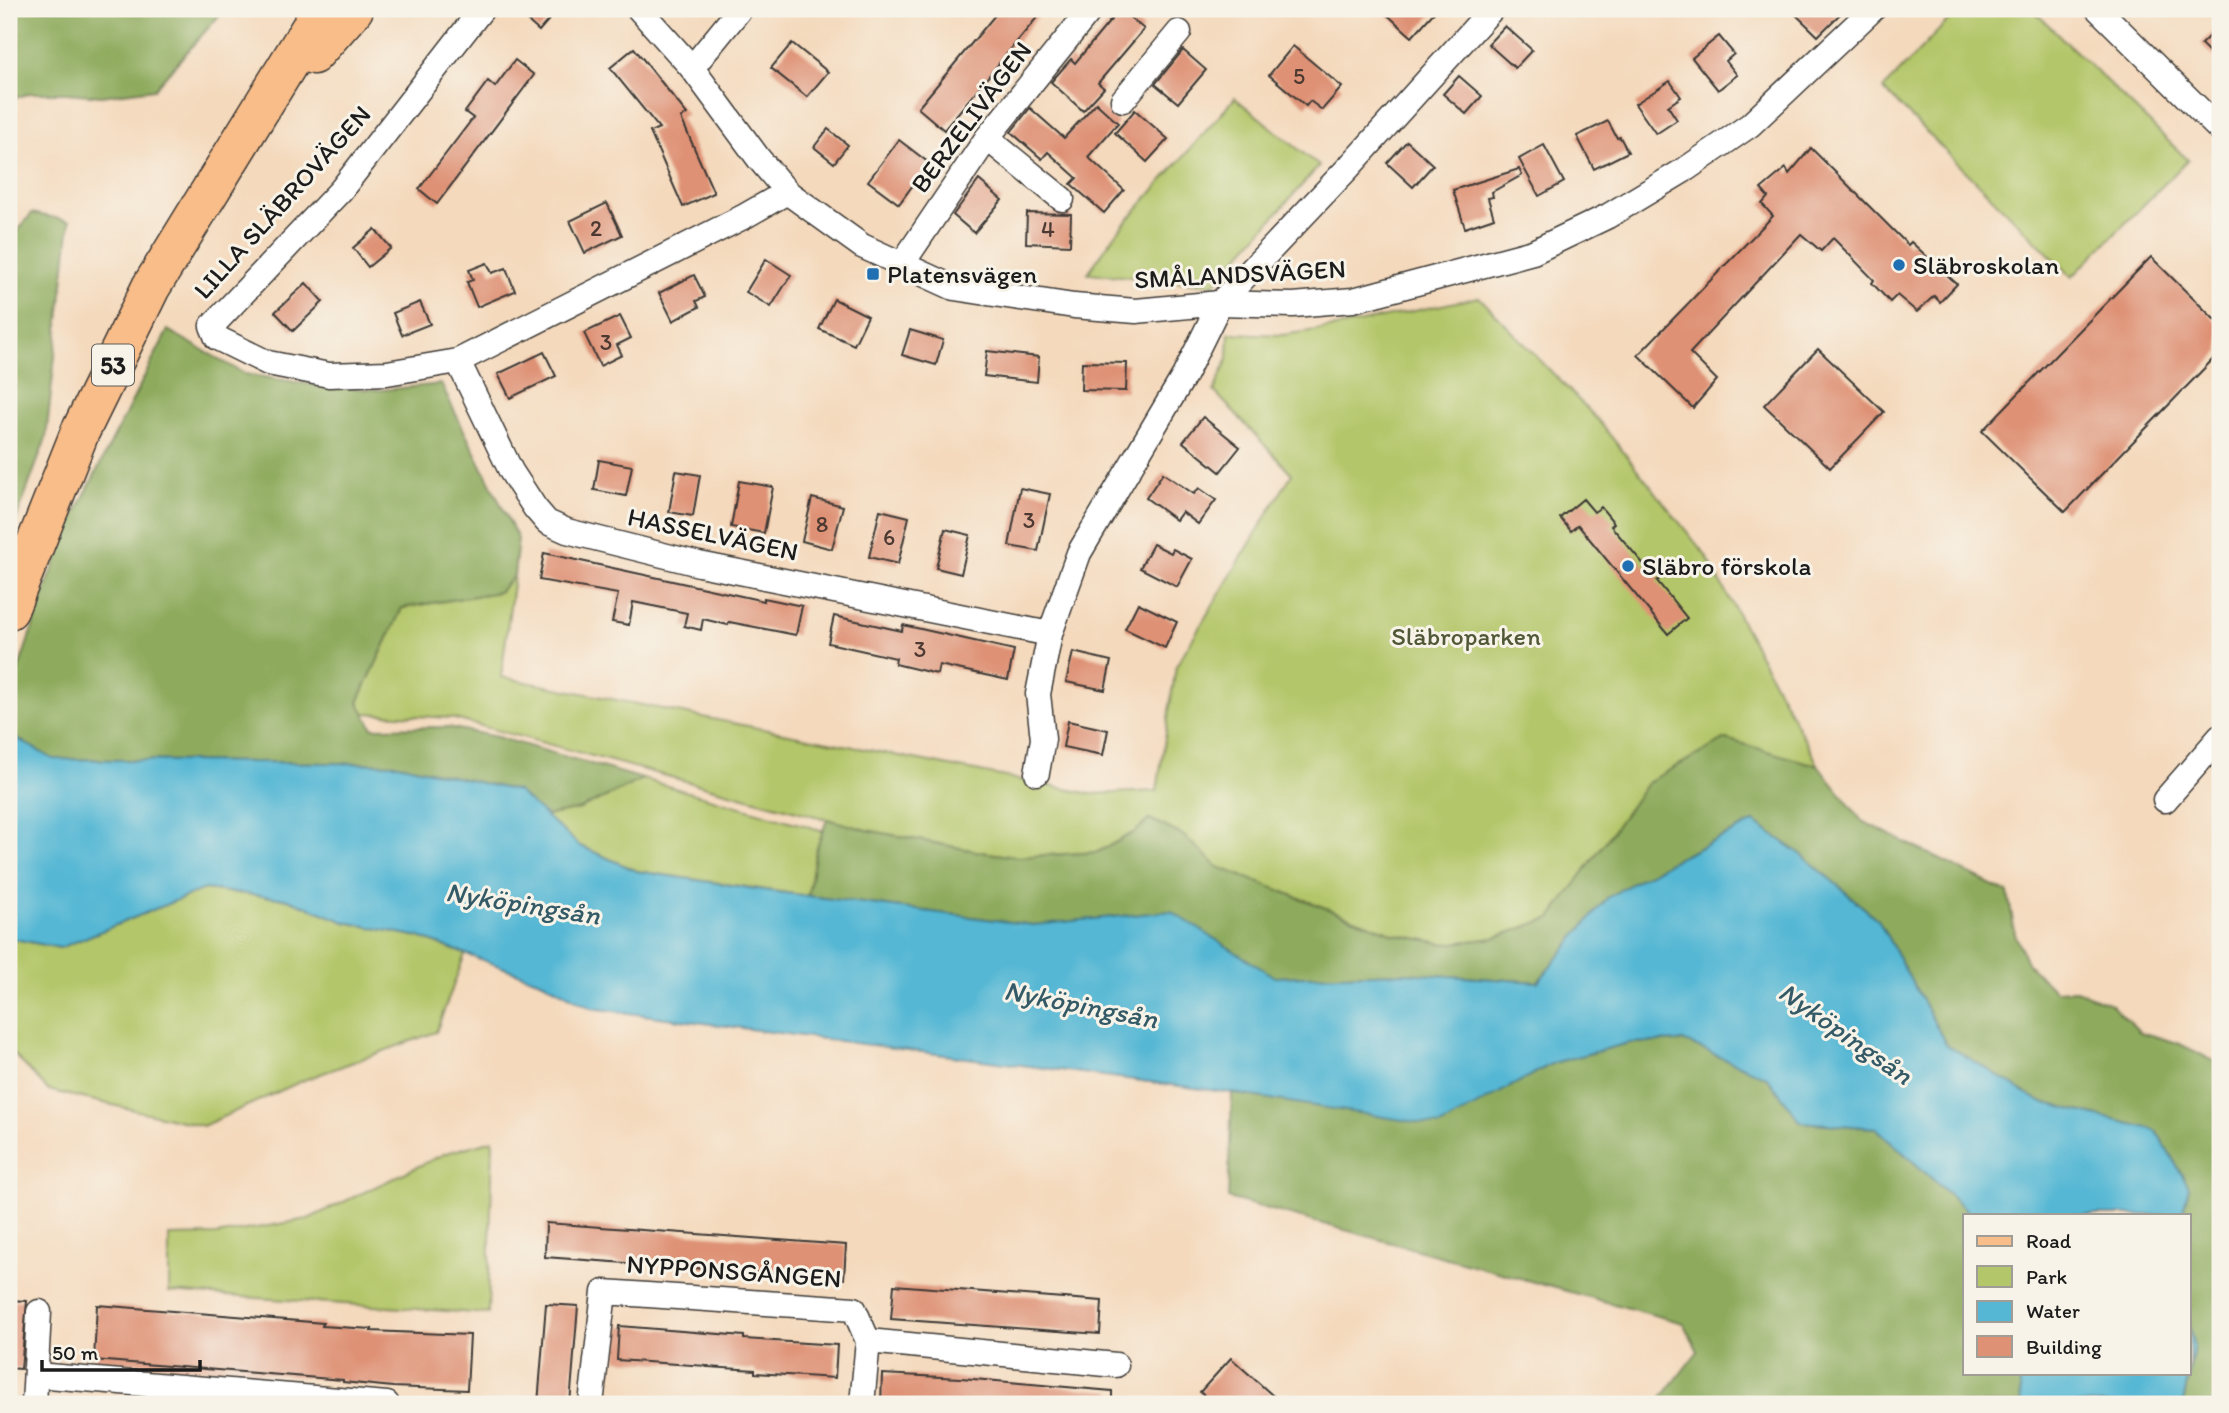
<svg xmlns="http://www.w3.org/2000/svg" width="2229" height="1413" viewBox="0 0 2229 1413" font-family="Itim,sans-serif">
	<rect width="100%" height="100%" fill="#f7f3e8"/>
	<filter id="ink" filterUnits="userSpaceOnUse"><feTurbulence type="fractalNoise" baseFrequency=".0143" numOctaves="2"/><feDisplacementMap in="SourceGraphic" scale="14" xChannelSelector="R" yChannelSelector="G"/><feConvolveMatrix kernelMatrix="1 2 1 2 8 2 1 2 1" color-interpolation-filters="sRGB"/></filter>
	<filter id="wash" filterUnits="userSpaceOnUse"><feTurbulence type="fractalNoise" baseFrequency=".00686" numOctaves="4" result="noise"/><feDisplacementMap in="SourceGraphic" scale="28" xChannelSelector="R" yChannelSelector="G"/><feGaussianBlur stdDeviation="1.57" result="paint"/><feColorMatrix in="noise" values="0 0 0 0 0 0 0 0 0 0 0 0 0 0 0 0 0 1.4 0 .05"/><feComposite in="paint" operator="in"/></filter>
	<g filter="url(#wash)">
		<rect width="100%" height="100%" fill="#f4d9bc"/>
		<g fill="#b3c669" stroke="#687142" stroke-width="2">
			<path d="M1959,9H2032L2188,160L2072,277L1883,89Z"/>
			<path d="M1235,98L1319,166L1213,285L1088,273L1117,232Z"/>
			<path d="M1479,297L1597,419L1707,557L1819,766L1726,740L1648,782L1551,918L1494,938L1446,944L1394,934L1218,867L1184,836L1150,819L1135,832L1098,852L1017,857L981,852L867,830L451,718L364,713L358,702L402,608L498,592L514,576L501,677L1091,794L1157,791L1176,666L1292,474L1214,391L1228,358L1229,333L1283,335L1343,326Z"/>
			<path d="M643,779L824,831L816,850L808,896L637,871L580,846L545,816L580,809Z"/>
			<path d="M204,889L288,899L345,922L419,937L465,954L436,1032L304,1080L203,1126L48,1090L9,1049V938L60,948Z"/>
			<path d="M493,1140L488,1314L169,1292V1236L216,1235L308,1219L446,1153Z"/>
		</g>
		<g fill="#8eab5d" stroke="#55643c" stroke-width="2">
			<path d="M9,9H225L154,89L101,96L67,93H31L9,100Z"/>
			<path d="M32,213L70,221L46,438L9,539V241Z"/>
			<path d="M168,330L245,374L328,387L381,390L441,384L518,539L514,576L499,592L402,608L358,702L373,728L448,727L497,737L643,779L580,809L545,816L517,791L398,764L53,759L9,734V698L47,584L74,516Z"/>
			<path d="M1726,739L1819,766L1862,821L2008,893L2015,934L2027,963L2055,991L2076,990L2111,1004L2140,1032L2178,1043L2220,1064V1404H2183L2194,1346L2189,1327V1215H2182L2189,1187L2156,1130L2041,1102L1946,1044L1878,920L1801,854L1754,822L1672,861L1608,897L1538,982L1404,973L1275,977L1033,925L808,896L816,850L827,819L867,830L981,852L1017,857L1098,852L1135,832L1150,819L1184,836L1218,867L1394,934L1446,944L1494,938L1551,918L1648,782Z"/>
			<path d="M1684,1041L1767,1077L1801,1122L1876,1128L1972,1215H1965V1373H2019L2021,1404H1657L1698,1351L1683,1323L1228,1198L1232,1093L1440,1125L1553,1063L1629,1043Z"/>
		</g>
		<g fill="#55b7d4" stroke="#386a78" stroke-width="2">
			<path d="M9,734L53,759L398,764L517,791L580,846L637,871L770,891L1033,925L1171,911L1275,977L1404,973L1538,982L1608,897L1672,861L1754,822L1801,854L1878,920L1946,1044L2041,1102L2156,1130L2189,1187L2182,1215H1972L1876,1128L1801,1122L1767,1077L1683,1041L1629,1043L1553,1063L1440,1126L1232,1093L591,1008L543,982L419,937L345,922L288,899L204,889L60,948L9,938Z"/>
			<path d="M2189,1327L2194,1346L2183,1404H2021L2019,1373H2189Z"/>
		</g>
		<g id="blocks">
			<g fill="#de9175">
				<path d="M514,9H558L539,31Z"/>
				<path d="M1000,9H1044L944,130L918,108Z"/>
				<path d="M1120,9L1144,29L1098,83L1104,88L1083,111L1051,82L1071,59L1075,63Z"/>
				<path d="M1381,9H1437L1412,37Z"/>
				<path d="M1790,9H1845L1818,36Z"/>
				<path d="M2220,25V63L2201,44Z"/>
				<path d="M1505,26L1532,50L1515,68L1488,44Z"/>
				<path d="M1719,36L1734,54L1726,61L1737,75L1718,90L1692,58Z"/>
				<path d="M792,43L828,72L807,97L771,68Z"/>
				<path d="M1293,46L1342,87L1322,110L1310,101L1306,106L1269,75Z"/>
				<path d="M634,48L687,114L681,118L714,193L683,207L650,132L659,128L610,68Z"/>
				<path d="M1183,50L1206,70L1178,103L1155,84Z"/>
				<path d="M515,60L534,75L437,204L419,189L473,118L465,112L488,81L495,87Z"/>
				<path d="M1459,76L1482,96L1466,114L1443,94Z"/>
				<path d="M1670,81L1681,97L1668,106L1677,120L1656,134L1635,104Z"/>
				<path d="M1096,103L1118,123L1088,157L1124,190L1104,213L1071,184L1077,178L1048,152L1042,159L1011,132L1030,108L1064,138Z"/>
				<path d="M1135,110L1168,139L1147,162L1115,133Z"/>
				<path d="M1608,121L1617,138L1620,137L1628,152L1594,169L1577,136Z"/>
				<path d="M828,129L848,145L834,163L814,147Z"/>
				<path d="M899,140L929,163L899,204L868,181Z"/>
				<path d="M1407,141L1433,165L1413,187L1387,163Z"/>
				<path d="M1544,145L1564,182L1539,196L1519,159Z"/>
				<path d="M1811,148L1908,245L1911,242L1957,284L1940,302L1934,296L1917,312L1897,295L1890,302L1872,283L1874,280L1833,238L1821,251L1801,234L1690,353L1717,380L1693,408L1638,355L1773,216L1762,204L1768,197L1761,189L1786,168L1789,174Z"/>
				<path d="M1519,169L1522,175L1492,192L1493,197L1488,198L1494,218L1465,228L1453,190Z"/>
				<path d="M979,180L1002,200L974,233L953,215Z"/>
				<path d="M607,203L622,235L585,253L570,221Z"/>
				<path d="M1027,213L1071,214L1070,245L1026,243Z"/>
				<path d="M375,229L391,248L368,267L353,248Z"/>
				<path d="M2151,257L2220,325V352L2065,512L1982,431Z"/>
				<path d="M766,259L791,275L771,307L746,292Z"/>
				<path d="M487,263L492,273L506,268L515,291L477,307L467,282L473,280L469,270Z"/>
				<path d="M694,275L705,297L696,301L699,307L673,321L659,293Z"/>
				<path d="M306,283L323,302L293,331L275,312Z"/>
				<path d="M834,299L868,316L854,345L819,329Z"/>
				<path d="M420,302L430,324L402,335L393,313Z"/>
				<path d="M620,316L631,338L617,345L622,355L600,366L584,333Z"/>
				<path d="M910,330L943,340L936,365L902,355Z"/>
				<path d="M1818,349L1884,412L1830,468L1764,405Z"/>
				<path d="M987,351L1039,357L1037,382L984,376Z"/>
				<path d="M544,352L556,376L510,398L498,374Z"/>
				<path d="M1082,362L1127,363L1126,391L1081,390Z"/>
				<path d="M1203,417L1240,447L1220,472L1183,442Z"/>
				<path d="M599,460L632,466L626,496L594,490Z"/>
				<path d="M676,471L700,475L693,516L669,512Z"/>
				<path d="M1163,473L1194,494L1199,488L1216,500L1198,524L1182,512L1176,520L1146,498Z"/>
				<path d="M739,481L773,487L764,533L731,527Z"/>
				<path d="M1020,488L1050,494L1038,551L1009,546Z"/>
				<path d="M812,498L843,506L832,549L802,541Z"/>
				<path d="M1583,499L1594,512L1601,507L1614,523L1611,526L1646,567L1649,565L1661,578L1657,581L1687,618L1668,634L1578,525L1571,531L1560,518Z"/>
				<path d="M880,510L909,517L898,564L869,557Z"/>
				<path d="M945,529L970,535L961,574L936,568Z"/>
				<path d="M1153,544L1171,553L1173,549L1192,559L1177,587L1140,568Z"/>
				<path d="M544,553L764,601V598L802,606L796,635L729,622L728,625L703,619L701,630L684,626L687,613L633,602L629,625L612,622L618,594L539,580Z"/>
				<path d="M1138,603L1177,622L1165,648L1125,629Z"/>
				<path d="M834,616L902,631L903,625L1014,650L1008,680L939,665L937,674L895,664L896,658L828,643Z"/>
				<path d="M1073,652L1111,661L1105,690L1066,682Z"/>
				<path d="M1068,721L1108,730L1103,755L1063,747Z"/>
				<path d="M546,1223L846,1245L844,1279L545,1257Z"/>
				<path d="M894,1285L1102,1301L1100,1334L891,1319Z"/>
				<path d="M9,1300L27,1301L21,1369L9,1368Z"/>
				<path d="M546,1304L578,1306L570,1404H538Z"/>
				<path d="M97,1305L323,1323L322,1326L372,1329L371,1331L470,1335L467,1390L393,1387L343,1382V1380L94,1360Z"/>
				<path d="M619,1326L744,1336V1339L837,1345L835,1378L755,1373V1370L707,1367L708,1366L617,1360Z"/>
				<path d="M1231,1358L1282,1404H1214L1200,1392Z"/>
				<path d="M882,1374L961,1378L1112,1391V1404H881Z"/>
			</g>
		</g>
	</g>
	<g filter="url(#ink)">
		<use href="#blocks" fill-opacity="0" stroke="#3c3834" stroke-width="2"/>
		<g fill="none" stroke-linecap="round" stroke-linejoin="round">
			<g stroke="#3c3834" stroke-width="27">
				<g id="minor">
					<path d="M482,9L341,190L212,326L217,338L268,363L329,375L387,373L458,361L745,216L787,192"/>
					<path d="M639,9L692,68L759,159L787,192L862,246L954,288L1074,306L1136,311L1220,303L1293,305L1353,300L1533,252L1608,216L1686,169L1750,125L1873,9"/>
					<path d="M2098,9L2220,130"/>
					<path d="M692,68L740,9"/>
					<path d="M1123,100L1179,32"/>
					<path d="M987,138L1062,199"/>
					<path d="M902,264L987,138L1091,9"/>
					<path d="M458,361L511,471L535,508L547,522L567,531L699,564L1050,634"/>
					<path d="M1037,773L1043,739L1038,694L1050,634L1079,553L1184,376L1220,303L1349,167L1492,9"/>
					<path d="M2165,800L2220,737"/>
					<path d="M868,1341L1116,1365"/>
					<path d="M36,1375L387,1404"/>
					<path d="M34,1404L39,1312"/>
					<path d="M591,1404L604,1292L854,1309L868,1341L862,1404"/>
				</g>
			</g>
			<g stroke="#3c3834" stroke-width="41">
				<g id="primary">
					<path d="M313,55L354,9"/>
					<path d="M9,610L80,432L151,287L322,9"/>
				</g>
			</g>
			<use href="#minor" stroke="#fff" stroke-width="24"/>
			<use href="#primary" stroke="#f8bd89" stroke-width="38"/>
		</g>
	</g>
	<g fill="#1f6fb2" stroke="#f7f3e8" stroke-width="2.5">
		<circle cx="1899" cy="265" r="7"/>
		<rect x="866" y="267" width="14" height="14" rx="3.5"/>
		<circle cx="1628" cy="566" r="7"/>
	</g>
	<g text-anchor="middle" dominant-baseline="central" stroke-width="6" stroke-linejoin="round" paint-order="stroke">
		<g font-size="23" fill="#4c3932">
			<text x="1299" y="76">5</text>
			<text x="596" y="228">2</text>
			<text x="1048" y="229">4</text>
			<text x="606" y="342">3</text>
			<text x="1029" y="520">3</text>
			<text x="822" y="524">8</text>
			<text x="889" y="537">6</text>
			<text x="920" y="649">3</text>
		</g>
		<rect fill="#f7f3e8" stroke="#5e5c59" stroke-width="2" x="92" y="344.5" width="42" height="41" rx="5"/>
		<g font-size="24" font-weight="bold" fill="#1c1c1c">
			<text x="113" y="365">53</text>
		</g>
		<g font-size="26" fill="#1c1c1c" stroke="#f7f3e8">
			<text transform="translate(971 117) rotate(-53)">BERZELIVÄGEN</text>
			<text transform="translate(282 202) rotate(-48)">LILLA SLÄBROVÄGEN</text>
			<text transform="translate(1240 274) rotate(-3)">SMÅLANDSVÄGEN</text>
			<text transform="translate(713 534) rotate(12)">HASSELVÄGEN</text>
			<text transform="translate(734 1271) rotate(4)">NYPPONSGÅNGEN</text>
		</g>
		<g font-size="26" fill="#1c1c1c" stroke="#f7f3e8" text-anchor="start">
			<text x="1913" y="265">Släbroskolan</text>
			<text x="887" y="274">Platensvägen</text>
			<text x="1642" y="566">Släbro förskola</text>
		</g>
		<g font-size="26" fill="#515837" stroke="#f7f3e8">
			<text x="1466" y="636">Släbroparken</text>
		</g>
		<g font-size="28" font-style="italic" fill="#335a66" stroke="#f7f3e8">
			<text transform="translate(523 903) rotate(9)">Nyköpingsån</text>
			<text transform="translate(1081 1004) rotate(11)">Nyköpingsån</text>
			<text transform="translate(1846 1033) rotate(35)">Nyköpingsån</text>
		</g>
	</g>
	<rect width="2229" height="1413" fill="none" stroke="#f7f3e8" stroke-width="35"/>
	<rect x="1963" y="1214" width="228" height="161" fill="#f7f3e8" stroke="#9f9d96" stroke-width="2"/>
	<rect x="1977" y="1236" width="35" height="10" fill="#f8bd89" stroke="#9f9d96" stroke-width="2"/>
	<text x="2026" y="1248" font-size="21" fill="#1c1c1c">Road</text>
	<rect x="1977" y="1266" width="35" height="21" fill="#b3c669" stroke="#9f9d96" stroke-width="2"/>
	<text x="2026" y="1284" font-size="21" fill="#1c1c1c">Park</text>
	<rect x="1977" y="1301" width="35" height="21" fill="#55b7d4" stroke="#9f9d96" stroke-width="2"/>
	<text x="2026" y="1318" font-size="21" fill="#1c1c1c">Water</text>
	<rect x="1977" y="1336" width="35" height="21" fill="#de9175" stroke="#9f9d96" stroke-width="2"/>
	<text x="2026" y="1354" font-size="21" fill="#1c1c1c">Building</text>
	<path d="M42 1360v10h158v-10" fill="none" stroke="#1c1c1c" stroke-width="3.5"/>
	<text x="52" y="1360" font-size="21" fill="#1c1c1c" stroke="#f7f3e8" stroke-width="5" paint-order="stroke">50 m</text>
</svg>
